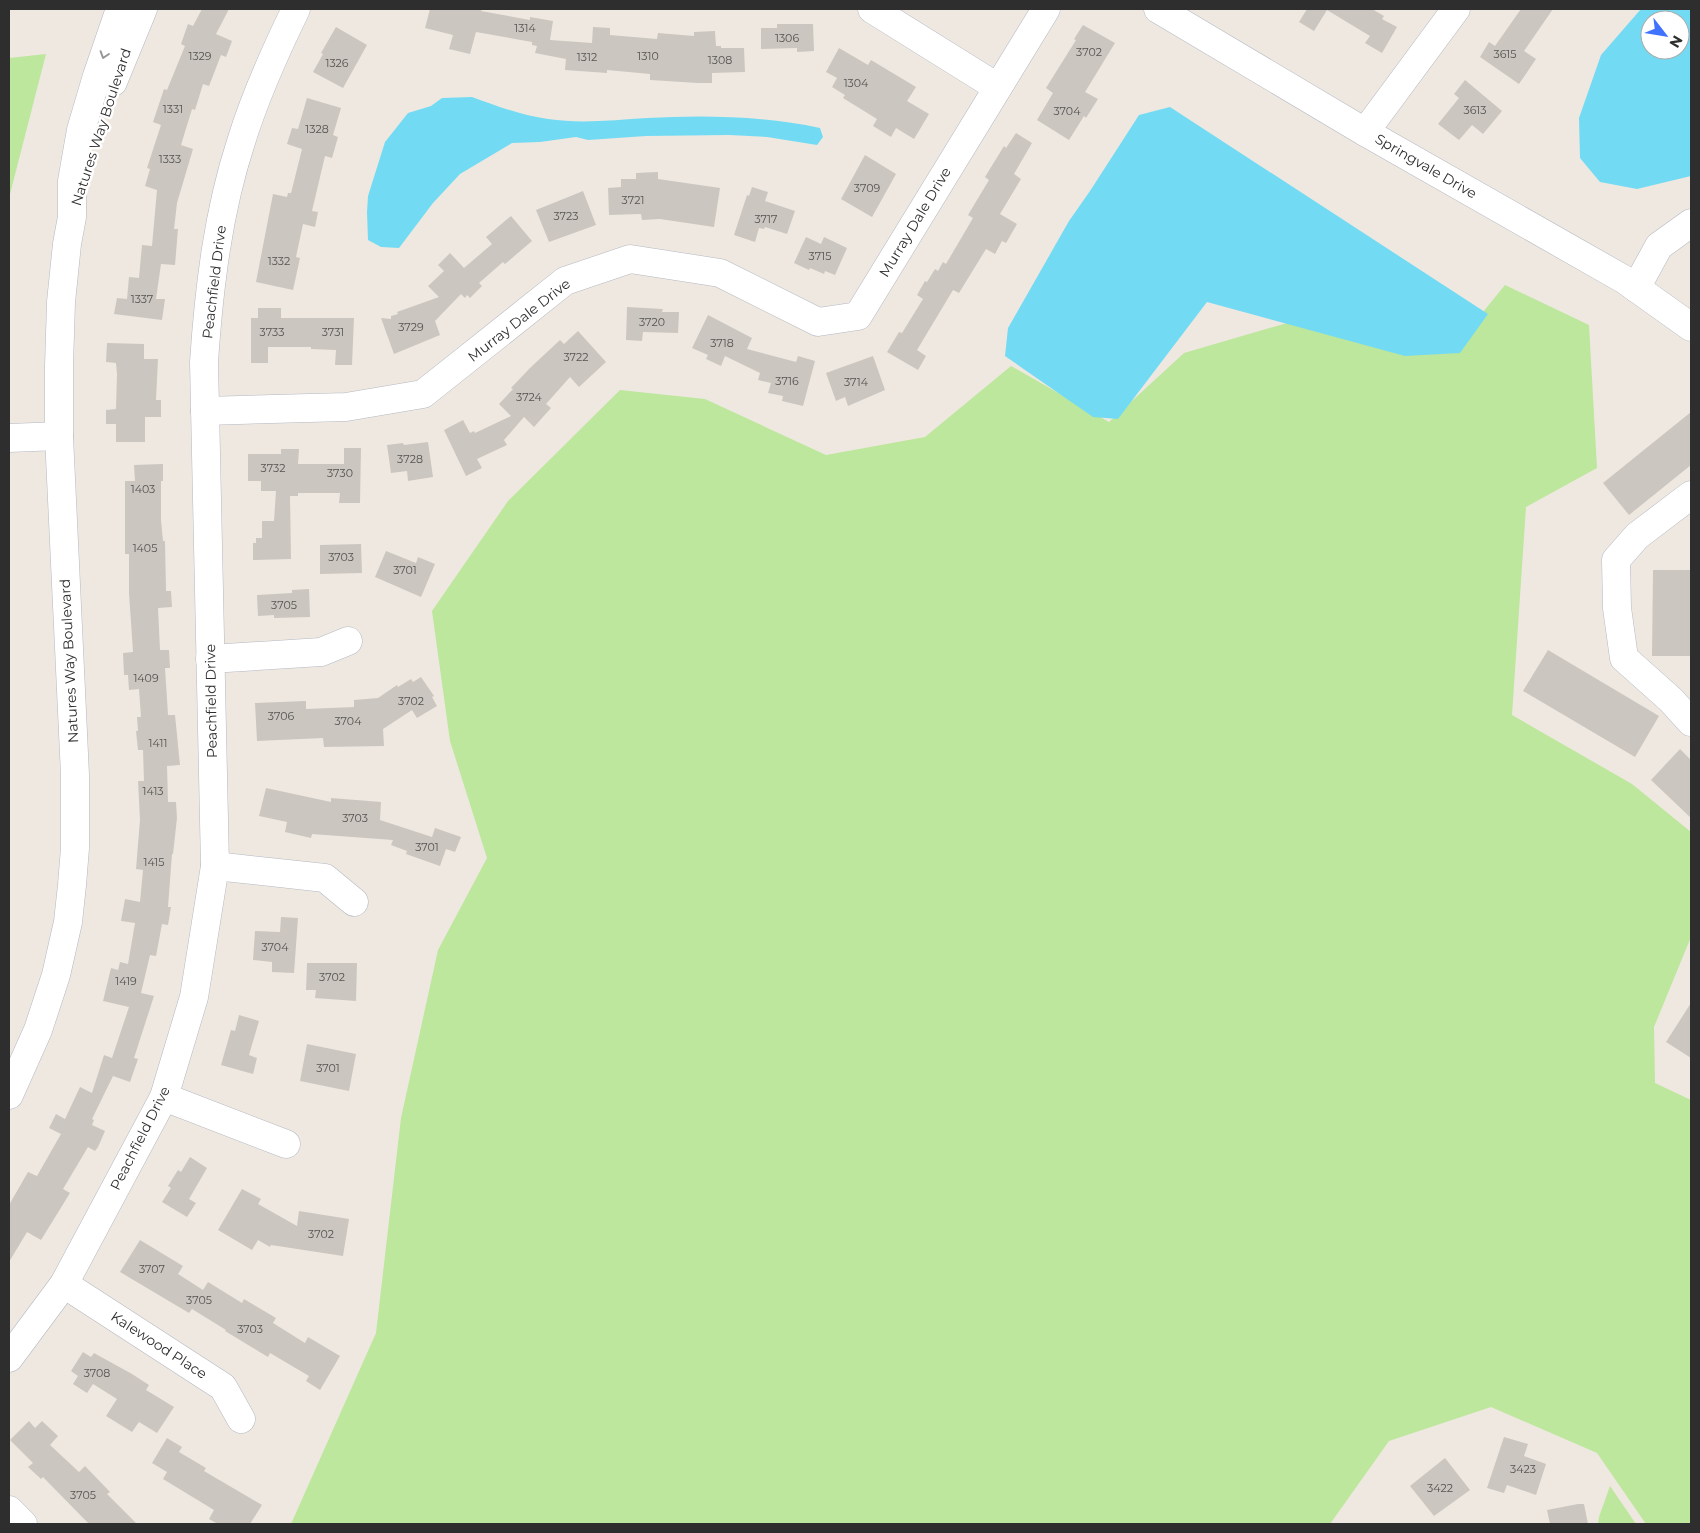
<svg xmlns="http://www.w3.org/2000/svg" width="1700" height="1533" viewBox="0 0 1700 1533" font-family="Montserrat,sans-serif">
	<rect width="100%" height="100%" fill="#efe8e1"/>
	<g fill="#bce79c">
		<path d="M46,54L9,198V58Z"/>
		<path d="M1505,285L1589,325L1597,468L1526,507L1512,715L1632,784L1691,832V937L1654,1027L1655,1083L1691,1100V1524H1646L1597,1453L1491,1407L1389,1441L1330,1524H291L376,1333L401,1118L438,950L487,858L450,741L432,611L508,501L620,390L705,399L826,455L925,437L1011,366L1109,422L1184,353L1287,323L1452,350Z"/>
		<path d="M1610,1486L1636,1524H1598L1599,1517Z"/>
	</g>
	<g fill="#72dbf3" fill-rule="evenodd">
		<path d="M1641,9H1691V176L1637,189L1600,182L1580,158L1579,118L1601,55ZM1650,20H1680V50H1650Z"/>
		<path d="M472,97C497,106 523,116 548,119C581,124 614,120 647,118C705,115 763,116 820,128L823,137L817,145L767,137L729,135L646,136L588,140L576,137L540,142L512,143L460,174L433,203L399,248L381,247L368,240L367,212L368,196L385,142L408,113L431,106L442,98Z"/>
		<path d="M1170,107L1488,314L1460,353L1405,356L1207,302L1118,419L1093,417L1005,356L1008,328L1069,221L1090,191L1139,115Z"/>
	</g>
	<g fill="#cbc6bf">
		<path d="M202,9H229L216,34L232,41L226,57L221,55L209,86L203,84L195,110L192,109L181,145L193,149L177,203L174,229H178L175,265L161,264L156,299H165L162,320L114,314L117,298L127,299L129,277L139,278L142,245L152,246L157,190L145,186L150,169L147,168L161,125L153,122L164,89L167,90L185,46L181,44L188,24L193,26Z"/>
		<path d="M430,9H482L481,11L530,20V17L553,21L550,40L592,43L593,27L610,28V35L657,39L658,33L694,36V32L715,31L716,46H721V48H744L745,72L712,73V83H698L650,80V74L607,70V73L565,70L566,59L535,53L537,46L532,45V42L476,32L470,54L449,49L453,35L425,28Z"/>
		<path d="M1307,9H1372L1384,16L1382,19L1397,27L1382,53L1365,43L1370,36L1327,10L1314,31L1299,22Z"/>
		<path d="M1521,9H1553L1524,51L1536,59L1519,84L1480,57L1489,42L1495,46Z"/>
		<path d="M777,24H813L814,51L797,52V48L761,49V28H777Z"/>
		<path d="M1083,25L1115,43L1085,92L1098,99L1086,118L1084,116L1069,140L1037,120L1053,93L1046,88L1076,40L1074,39Z"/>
		<path d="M336,27L367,45L343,88L313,72L323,54L321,53Z"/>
		<path d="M839,48L868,65L871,60L916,87L907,101L929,114L914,139L896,128L891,137L873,126L877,119L843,98L845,95L832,87L837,78L826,72Z"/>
		<path d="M1465,80L1502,111L1483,134L1472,125L1459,140L1438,124L1459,98L1454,94Z"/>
		<path d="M307,98L341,108L333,135L338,137L332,158L325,156L312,211L318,212L315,227L303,224L296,257L300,258L293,290L256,282L273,194L287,197L288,193H291L302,149L287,144L292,128L298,129Z"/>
		<path d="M1016,133L1032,143L1014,174L1021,179L1000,214L1017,224L1006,243L1002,241L995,254L986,249L959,293L953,290L917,350L926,356L918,370L887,352L899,332L902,333L923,299L917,295L925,281L927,282L935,269L938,271L943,262L946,264L973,218L968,215L989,180L985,177L1004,146L1006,148Z"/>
		<path d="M865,155L896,174L872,217L841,199Z"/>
		<path d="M658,172V179L720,188L714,227L660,219L642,220L641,214L609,215L608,188L621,187V179H636V173Z"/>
		<path d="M752,187L768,192L765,201L795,211L787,234L765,227L764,229L759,228L755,242L734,235L747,195L749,196Z"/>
		<path d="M583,191L596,225L549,242L536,210Z"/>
		<path d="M511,216L532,241L505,264L503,262L479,283L482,286L470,298L467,295L465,298L461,294L435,321L440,335L394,354L381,318L391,319V316L398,314L397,312L439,297L428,286L444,271L438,265L450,253L464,268L492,244L486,237Z"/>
		<path d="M806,237L821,244L824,237L847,248L835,275L825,271L824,274L810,268L809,270L794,263Z"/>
		<path d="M627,307L663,309L662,312H679L678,333L643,332L642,341L626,340Z"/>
		<path d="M258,308H281V318H354L352,365H335L336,350L311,349V347H268V363H251V318H258Z"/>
		<path d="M708,315L752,338L747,349L796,362L798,356L815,361L803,406L782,401L783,396L768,393L771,383L758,380L760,373L725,356L721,366L706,359L708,355L692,348Z"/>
		<path d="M578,331L606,362L579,387L570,377L546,404L551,408L534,427L524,417L504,440L507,445L477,459L482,468L466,476L444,430L463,420L470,433L474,431L475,433L511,416L499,404L513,389L511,388L530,368L560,340L564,344Z"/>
		<path d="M107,343L144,344V359H158L156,400H161V417H145V442H116V424H106V410L116,409L117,374L116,363L106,362Z"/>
		<path d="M873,356L885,390L848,406L845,397L836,401L826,373Z"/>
		<path d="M1691,412V465L1629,515L1603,483Z"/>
		<path d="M428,442L433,477L408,481L407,471L391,473L387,445L403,443L404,445Z"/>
		<path d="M344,448H361L360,503H339L340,493H298V496H290L291,559L253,560V543H256V538H262V521H274L276,491H261V481H248V454H281V449H299L298,464H344Z"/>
		<path d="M163,464V481H161V520L163,541H165L166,591H171L172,607L158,608L160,650H169L170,668H165L168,715H175L180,765L167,766L168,802H176L177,818L173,854H172L168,907H171L168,925L162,924L156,956L150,955L141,993L154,996L134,1058L138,1059L130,1082L113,1076L92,1119L94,1120L92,1125L105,1131L98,1147L95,1151L88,1147L63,1189L70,1193L41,1240L27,1232L9,1262V1205L28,1172L37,1176L61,1134L49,1128L56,1114L65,1119L80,1087L92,1093L104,1055L112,1058L129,1007L103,1001L111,968L118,970L120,962L128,964L135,923L121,921L125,899L140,902L143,870L136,869L140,820L138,781H144L143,750H138L136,731H138L137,717H141L139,689L129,690L128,675H124L123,653L133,652L129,593V554H125V481H135L134,465Z"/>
		<path d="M361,544L362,573L320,574V545Z"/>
		<path d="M386,551L416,563L418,557L435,564L421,597L375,577Z"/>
		<path d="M1653,570H1691V656H1652Z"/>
		<path d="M309,589L310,617L274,618V615L258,616L257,595L292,593V590Z"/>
		<path d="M1548,650L1659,716L1635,757L1523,691Z"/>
		<path d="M421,677L434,696L432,697L437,706L417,718L412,710L383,729L384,746L324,747L323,738L257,741L255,703L306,701V709L354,707V700L378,698L397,685L398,687L411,679L413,682Z"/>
		<path d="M1680,749L1691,760V818L1651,780Z"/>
		<path d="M266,788L331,802V798L381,802L380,820L432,837L435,828L461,837L455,852L446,849L440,866L406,854L407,851L391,845L393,840L312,834L311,838L285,832L287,822L259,816Z"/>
		<path d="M281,917L298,918L294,973L272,972V962L253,960L255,931L280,932Z"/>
		<path d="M307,963H357L356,1001L315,998L316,990H306Z"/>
		<path d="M1691,1003V1058L1666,1042Z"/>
		<path d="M239,1015L259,1021L249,1055L257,1058L253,1074L221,1065L231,1030L235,1031Z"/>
		<path d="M307,1044L356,1054L349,1091L300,1081Z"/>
		<path d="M190,1157L207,1168L189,1199L196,1203L187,1217L162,1202L171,1188L168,1186L178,1170L181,1172Z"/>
		<path d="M242,1189L261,1199L258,1204L297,1226L299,1211L349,1219L343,1256L271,1245L270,1247L258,1240L252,1250L218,1230Z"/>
		<path d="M140,1240L183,1266L178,1274L203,1290L208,1282L242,1303L244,1299L276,1318L273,1323L305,1343L308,1337L340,1356L320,1390L306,1381L309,1376L270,1353L268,1357L225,1331L226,1330L192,1309L189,1313L120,1272Z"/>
		<path d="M83,1352L91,1357L94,1353L132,1374L149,1385L146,1390L174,1407L157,1433L139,1422L132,1432L106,1416L117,1399L93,1384L87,1393L73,1384L78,1376L71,1371Z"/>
		<path d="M29,1421L35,1428L42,1421L58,1436L50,1445L79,1472L85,1466L110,1492L107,1494L137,1524H89L43,1477L41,1479L28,1467L33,1463L10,1440Z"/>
		<path d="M1504,1437L1528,1444L1524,1456L1546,1464L1536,1495L1507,1485L1504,1493L1487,1488Z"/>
		<path d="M167,1438L182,1447L179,1452L206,1468L204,1471L262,1505L250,1524H218L209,1519L214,1510L163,1479L167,1472L152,1463Z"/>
		<path d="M1445,1458L1470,1490L1434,1516L1410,1486Z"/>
		<path d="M1578,1504H1584L1588,1524H1550L1547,1510Z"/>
	</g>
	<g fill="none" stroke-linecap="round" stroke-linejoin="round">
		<g stroke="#b4b8c1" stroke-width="29">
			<g id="minor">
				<path d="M872,9L997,87"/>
				<path d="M1158,9L1365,132L1625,280L1691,327"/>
				<path d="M113,82L143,9"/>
				<path d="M1365,132L1456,9"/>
				<path d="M1636,288L1659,246L1691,223"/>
				<path d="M205,411L346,407L423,394L565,281L630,259L720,273L818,322L858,316L1046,9"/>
				<path d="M9,438L59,436"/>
				<path d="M1691,495L1637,536L1616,560L1617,608L1624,658L1671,700L1691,722"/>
				<path d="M210,659L321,652L348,641"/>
				<path d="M215,866L325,878L354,902"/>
				<path d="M9,1095L38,1030L56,975L68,922L72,885L75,848V775L59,436V366L61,302L67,244L72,217V181L81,130L97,76L120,9"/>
				<path d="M164,1097L286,1144"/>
				<path d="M64,1284L223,1387L241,1419"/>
				<path d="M9,1358L64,1284L164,1097L194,997L215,866L204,362C209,288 218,212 241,142C255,96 275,52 296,9"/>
				<path d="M9,1510L23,1524"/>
			</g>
		</g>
		<use href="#minor" stroke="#fff" stroke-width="28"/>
	</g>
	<defs><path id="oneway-chevron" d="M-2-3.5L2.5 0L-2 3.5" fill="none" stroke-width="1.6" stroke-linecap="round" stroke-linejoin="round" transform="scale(1.25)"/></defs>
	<use stroke="#969696" href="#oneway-chevron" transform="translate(104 55) rotate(108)"/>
	<g text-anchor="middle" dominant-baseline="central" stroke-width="5" stroke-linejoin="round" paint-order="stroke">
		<g font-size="11" fill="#555452">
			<text x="525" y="28">1314</text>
			<text x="787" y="38">1306</text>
			<text x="1089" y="52">3702</text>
			<text x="1505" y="54">3615</text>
			<text x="200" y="56">1329</text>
			<text x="648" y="56">1310</text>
			<text x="587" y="57">1312</text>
			<text x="720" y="60">1308</text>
			<text x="337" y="63">1326</text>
			<text x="856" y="83">1304</text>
			<text x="173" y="109">1331</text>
			<text x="1475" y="110">3613</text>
			<text x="1067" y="111">3704</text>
			<text x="317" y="129">1328</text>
			<text x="170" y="159">1333</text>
			<text x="867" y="188">3709</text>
			<text x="633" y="200">3721</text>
			<text x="566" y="216">3723</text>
			<text x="766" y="219">3717</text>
			<text x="820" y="256">3715</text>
			<text x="279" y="261">1332</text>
			<text x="142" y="299">1337</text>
			<text x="652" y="322">3720</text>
			<text x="411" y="327">3729</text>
			<text x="272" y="332">3733</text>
			<text x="333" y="332">3731</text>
			<text x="722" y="343">3718</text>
			<text x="576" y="357">3722</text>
			<text x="787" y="381">3716</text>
			<text x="856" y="382">3714</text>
			<text x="529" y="397">3724</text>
			<text x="410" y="459">3728</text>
			<text x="273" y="468">3732</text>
			<text x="340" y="473">3730</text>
			<text x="143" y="489">1403</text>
			<text x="145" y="548">1405</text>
			<text x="341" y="557">3703</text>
			<text x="405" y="570">3701</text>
			<text x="284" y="605">3705</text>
			<text x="146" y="678">1409</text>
			<text x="411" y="701">3702</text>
			<text x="281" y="716">3706</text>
			<text x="348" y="721">3704</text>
			<text x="158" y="743">1411</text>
			<text x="153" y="791">1413</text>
			<text x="355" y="818">3703</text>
			<text x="427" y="847">3701</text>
			<text x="154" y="862">1415</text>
			<text x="275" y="947">3704</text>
			<text x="332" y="977">3702</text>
			<text x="126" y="981">1419</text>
			<text x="328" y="1068">3701</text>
			<text x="321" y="1234">3702</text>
			<text x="152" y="1269">3707</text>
			<text x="199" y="1300">3705</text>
			<text x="250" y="1329">3703</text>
			<text x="97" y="1373">3708</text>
			<text x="1523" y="1469">3423</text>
			<text x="1440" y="1488">3422</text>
			<text x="83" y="1495">3705</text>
		</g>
		<g font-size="14" fill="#2e2e2e" stroke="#fff">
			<text transform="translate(101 127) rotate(-72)">Natures Way Boulevard</text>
			<text transform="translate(1426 166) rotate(30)">Springvale Drive</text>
			<text transform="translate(915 222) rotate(-59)">Murray Dale Drive</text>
			<text transform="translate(214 282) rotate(-83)">Peachfield Drive</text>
			<text transform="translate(519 320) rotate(-38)">Murray Dale Drive</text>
			<text transform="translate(69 661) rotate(-93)">Natures Way Boulevard</text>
			<text transform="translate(211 701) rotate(-91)">Peachfield Drive</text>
			<text transform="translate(140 1138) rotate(-63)">Peachfield Drive</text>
			<text transform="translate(159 1345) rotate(33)">Kalewood Place</text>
		</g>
	</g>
	<rect width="1700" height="1533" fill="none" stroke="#2e2e2e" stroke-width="20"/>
	<g transform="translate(1665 35) rotate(121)"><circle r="24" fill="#ffffff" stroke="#ababab"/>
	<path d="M0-4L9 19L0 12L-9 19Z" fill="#3e72ff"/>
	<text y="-8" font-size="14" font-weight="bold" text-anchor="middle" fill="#2e2e2e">N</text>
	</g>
</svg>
